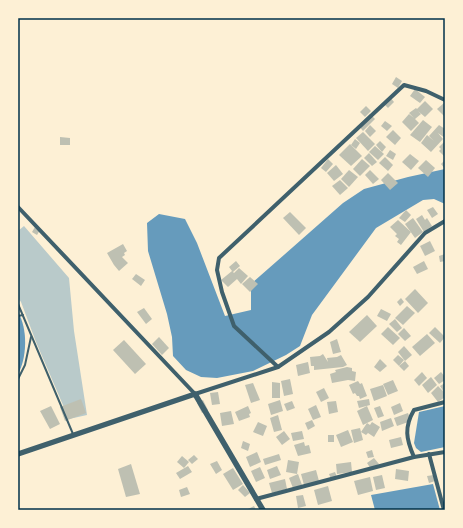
<svg xmlns="http://www.w3.org/2000/svg" width="463" height="528" viewBox="0 0 463 528" font-family="'Fira Sans',sans-serif">
	<rect width="100%" height="100%" fill="#fdf0d5"/>
	<path fill="#b9caca" d="M24,226L69,278L74,331L87,415L69,419L36,342L21,302L18,298V231Z"/>
	<g fill="#669bbc">
		<path d="M445,169V204L434,199L423,200L376,228L312,315L300,346L286,355L253,371L217,378L201,377L186,370L173,356L172,337L167,314L148,251L147,223L159,214L185,219L197,243L225,316L251,310V284L343,203L364,189L408,177Z"/>
		<path d="M18,312C28,329 27,358 18,374Z"/>
		<path d="M445,406V447L421,452L416,448L414,443L419,412Z"/>
		<path d="M433,484L440,510H375L371,495Z"/>
	</g>
	<g fill="#bec0b2">
		<path d="M396,77L402,81L398,88L392,84Z"/>
		<path d="M415,89L425,97L420,103L410,96Z"/>
		<path d="M390,97L394,102L388,108L383,103Z"/>
		<path d="M425,101L433,109L425,117L418,111L421,114L415,119L419,123L411,131L402,122L409,114L414,118L409,113L416,108L417,109Z"/>
		<path d="M444,103L445,104V117L437,109Z"/>
		<path d="M366,106L371,111L365,117L360,112Z"/>
		<path d="M370,114L375,119L363,131L359,126Z"/>
		<path d="M423,120L432,127L420,142L410,135Z"/>
		<path d="M385,121L392,126L387,131L381,126Z"/>
		<path d="M370,125L376,131L370,137L365,131Z"/>
		<path d="M439,125L445,129V138L438,133L443,139L431,152L421,143L427,135L434,141L429,136Z"/>
		<path d="M393,130L401,138L395,145L386,137Z"/>
		<path d="M363,132L375,144L368,151L356,138Z"/>
		<path d="M60,137L70,138V145H60Z"/>
		<path d="M355,139L360,143L356,149L351,145Z"/>
		<path d="M380,141L386,147L382,152L376,145Z"/>
		<path d="M445,141V157L439,151L441,149L439,147Z"/>
		<path d="M350,144L362,156L351,166L339,155Z"/>
		<path d="M375,146L384,154L378,160L369,152Z"/>
		<path d="M390,150L396,154L393,160L386,156Z"/>
		<path d="M369,153L377,162L372,166L364,158Z"/>
		<path d="M410,154L419,161L411,170L402,162Z"/>
		<path d="M385,157L393,165L388,171L379,163Z"/>
		<path d="M328,159L333,164L326,172L321,168Z"/>
		<path d="M362,159L370,166L360,176L353,169Z"/>
		<path d="M426,160L435,168L428,177L418,168Z"/>
		<path d="M445,160V169L441,164Z"/>
		<path d="M336,165L343,174L334,181L327,173Z"/>
		<path d="M349,170L358,177L349,187L341,179Z"/>
		<path d="M370,170L379,179L373,184L365,175Z"/>
		<path d="M388,173L398,183L390,190L381,180Z"/>
		<path d="M340,180L348,188L340,195L332,186Z"/>
		<path d="M433,207L438,214L432,218L427,210Z"/>
		<path d="M406,210L411,215L405,222L399,218Z"/>
		<path d="M290,212L306,228L299,235L283,218Z"/>
		<path d="M422,215L425,220L427,218L432,226L424,232L416,219Z"/>
		<path d="M413,218L423,232L415,238L405,224Z"/>
		<path d="M398,220L411,232L401,245L397,242L399,239L395,236L397,234L390,227Z"/>
		<path d="M35,227L40,230L37,235L32,232Z"/>
		<path d="M430,241L435,251L425,256L420,246Z"/>
		<path d="M123,244L127,251L124,253L125,255L122,257L128,263L119,271L114,265L107,253Z"/>
		<path d="M445,254V261L440,262L439,256Z"/>
		<path d="M236,261L240,266L233,272L234,273L239,268L248,276L241,284L237,279L228,287L221,280L232,271L229,267Z"/>
		<path d="M424,261L428,269L417,274L413,267Z"/>
		<path d="M136,274L145,280L141,286L132,279Z"/>
		<path d="M250,277L258,284L250,292L242,284Z"/>
		<path d="M415,289L428,303L418,313L405,299Z"/>
		<path d="M401,298L404,302L400,306L397,302Z"/>
		<path d="M407,306L415,313L403,325L395,318Z"/>
		<path d="M144,308L152,319L146,324L137,312Z"/>
		<path d="M381,309L391,314L387,321L377,316Z"/>
		<path d="M367,315L377,326L360,342L349,332Z"/>
		<path d="M395,319L402,328L397,332L389,324Z"/>
		<path d="M388,327L400,338L393,345L381,334Z"/>
		<path d="M435,327L445,337L440,343L429,333Z"/>
		<path d="M404,328L411,336L405,341L398,334Z"/>
		<path d="M427,334L435,343L420,356L412,347Z"/>
		<path d="M159,337L169,348L162,355L152,344Z"/>
		<path d="M337,339L341,352L333,354L330,342Z"/>
		<path d="M124,340L146,364L135,374L113,350Z"/>
		<path d="M404,346L412,355L405,361L398,352Z"/>
		<path d="M323,354L328,362L327,358L337,357L341,355L347,365L343,367L314,370V366H311L310,357L320,356Z"/>
		<path d="M398,355L404,360L399,366L393,360Z"/>
		<path d="M380,359L387,366L380,372L374,367Z"/>
		<path d="M405,361L409,366L404,371L399,366Z"/>
		<path d="M308,362L310,373L298,376L296,365Z"/>
		<path d="M347,367L352,368V371L356,372L355,381L348,380L332,383L330,374L336,372L335,370Z"/>
		<path d="M422,372L427,378L419,386L414,380Z"/>
		<path d="M441,372L445,377V380L439,384L434,378Z"/>
		<path d="M431,377L437,385L428,393L422,385Z"/>
		<path d="M290,379L293,394L284,396L281,381Z"/>
		<path d="M393,380L398,391L388,395L383,384Z"/>
		<path d="M358,381L360,384L362,383L367,396L360,399L359,396H357L355,393L353,394L349,385Z"/>
		<path d="M272,382L280,383V398H272Z"/>
		<path d="M253,383L260,400L251,403L245,385Z"/>
		<path d="M445,383V397L438,402L431,393L438,386L444,392L440,386Z"/>
		<path d="M383,385L387,396L374,401L370,389Z"/>
		<path d="M324,388L329,398L321,402L316,392Z"/>
		<path d="M218,392L220,404L212,405L210,393Z"/>
		<path d="M81,399L86,413L65,421L60,407Z"/>
		<path d="M369,399L370,405L359,408L357,401Z"/>
		<path d="M203,400L208,410L202,413L197,403Z"/>
		<path d="M280,400L283,411L271,415L268,404Z"/>
		<path d="M292,401L295,408L287,411L284,404Z"/>
		<path d="M336,401L338,412L329,414L327,402Z"/>
		<path d="M400,403L403,411L394,415L391,407Z"/>
		<path d="M316,405L321,417L313,420L308,409Z"/>
		<path d="M51,406L60,424L50,429L40,411Z"/>
		<path d="M248,406L251,413L249,414L250,417L239,421L235,412Z"/>
		<path d="M367,406L373,420L363,425L357,411Z"/>
		<path d="M380,406L384,416L378,418L374,408Z"/>
		<path d="M231,411L234,424L222,426L220,413Z"/>
		<path d="M408,413L411,421L397,426L394,418Z"/>
		<path d="M278,415L282,430L274,432L270,418Z"/>
		<path d="M391,418L394,426L382,431L380,422Z"/>
		<path d="M312,420L315,426L308,430L305,423Z"/>
		<path d="M258,422L267,426L263,436L253,432Z"/>
		<path d="M372,422L380,427L374,437L368,433L366,435L361,432L367,423L370,425Z"/>
		<path d="M360,428L363,440L354,443L351,430Z"/>
		<path d="M348,430L353,442L341,447L336,435Z"/>
		<path d="M284,431L290,439L282,445L276,437Z"/>
		<path d="M302,431L304,439L293,441L291,433Z"/>
		<rect x="328" y="435" width="6" height="7"/>
		<path d="M401,437L403,445L391,448L389,440Z"/>
		<path d="M243,441L250,444L248,451L241,448Z"/>
		<path d="M304,442L305,446L309,445L311,453L298,456L294,445Z"/>
		<path d="M372,450L374,457L368,458L366,452Z"/>
		<path d="M257,452L261,462L250,467L246,457Z"/>
		<path d="M279,454L281,460L265,465L263,459Z"/>
		<path d="M194,455L198,459L192,464L188,460Z"/>
		<path d="M182,456L189,462L184,468L177,462Z"/>
		<path d="M374,458L379,464L371,469L367,463Z"/>
		<path d="M288,460L299,462L297,474L286,472Z"/>
		<path d="M217,461L222,470L216,474L210,464Z"/>
		<path d="M351,462L352,472L337,474L336,464Z"/>
		<path d="M131,464L140,494L126,497L118,469Z"/>
		<path d="M188,466L192,472L180,479L176,473Z"/>
		<path d="M277,466L281,475L270,479L267,470Z"/>
		<path d="M260,467L265,478L256,482L251,471Z"/>
		<path d="M233,468L243,484L233,490L223,474Z"/>
		<path d="M396,469L409,471L408,481L395,479Z"/>
		<path d="M316,470L319,481L304,485L301,474Z"/>
		<path d="M335,472L337,477L331,479L329,474Z"/>
		<path d="M298,474L302,485L293,488L289,478Z"/>
		<path d="M382,475L385,488L376,490L373,477Z"/>
		<path d="M434,475L435,481L429,483L427,476Z"/>
		<path d="M370,477L373,491L358,495L354,481Z"/>
		<path d="M285,479L287,489L272,493L269,483Z"/>
		<path d="M243,485L250,493L245,497L238,490Z"/>
		<path d="M328,486L332,501L318,505L314,490Z"/>
		<path d="M187,487L190,494L181,497L179,490Z"/>
		<path d="M303,495L306,506L298,508L296,496Z"/>
		<path d="M254,506L256,510H246Z"/>
	</g>
	<g fill="none" stroke-linecap="round" stroke-linejoin="round">
		<g stroke="#3f606c" stroke-width="2">
			<path d="M18,304L73,434"/>
			<path d="M18,316L23,315"/>
			<path d="M18,379L25,365L31,337"/>
		</g>
		<g stroke="#3f606c" stroke-width="4">
			<path d="M18,207L195,394L278,367L329,332L368,297L425,233L445,221"/>
			<path d="M278,367L234,326L222,292L217,270L219,258L404,85L426,91L445,100"/>
			<path d="M429,454L444,510"/>
			<path d="M414,457C406,439 404,427 414,410L445,402"/>
			<path d="M256,499L414,457L445,452"/>
		</g>
		<path stroke="#3f606c" stroke-width="5.5" d="M18,454L195,394L263,510"/>
	</g>
	<rect width="463" height="528" fill="none" stroke="#fdf0d5" stroke-width="38"/>
	<rect x="19" y="19" width="425" height="490" fill="none" stroke="#003049" stroke-width="1.5"/>
</svg>
